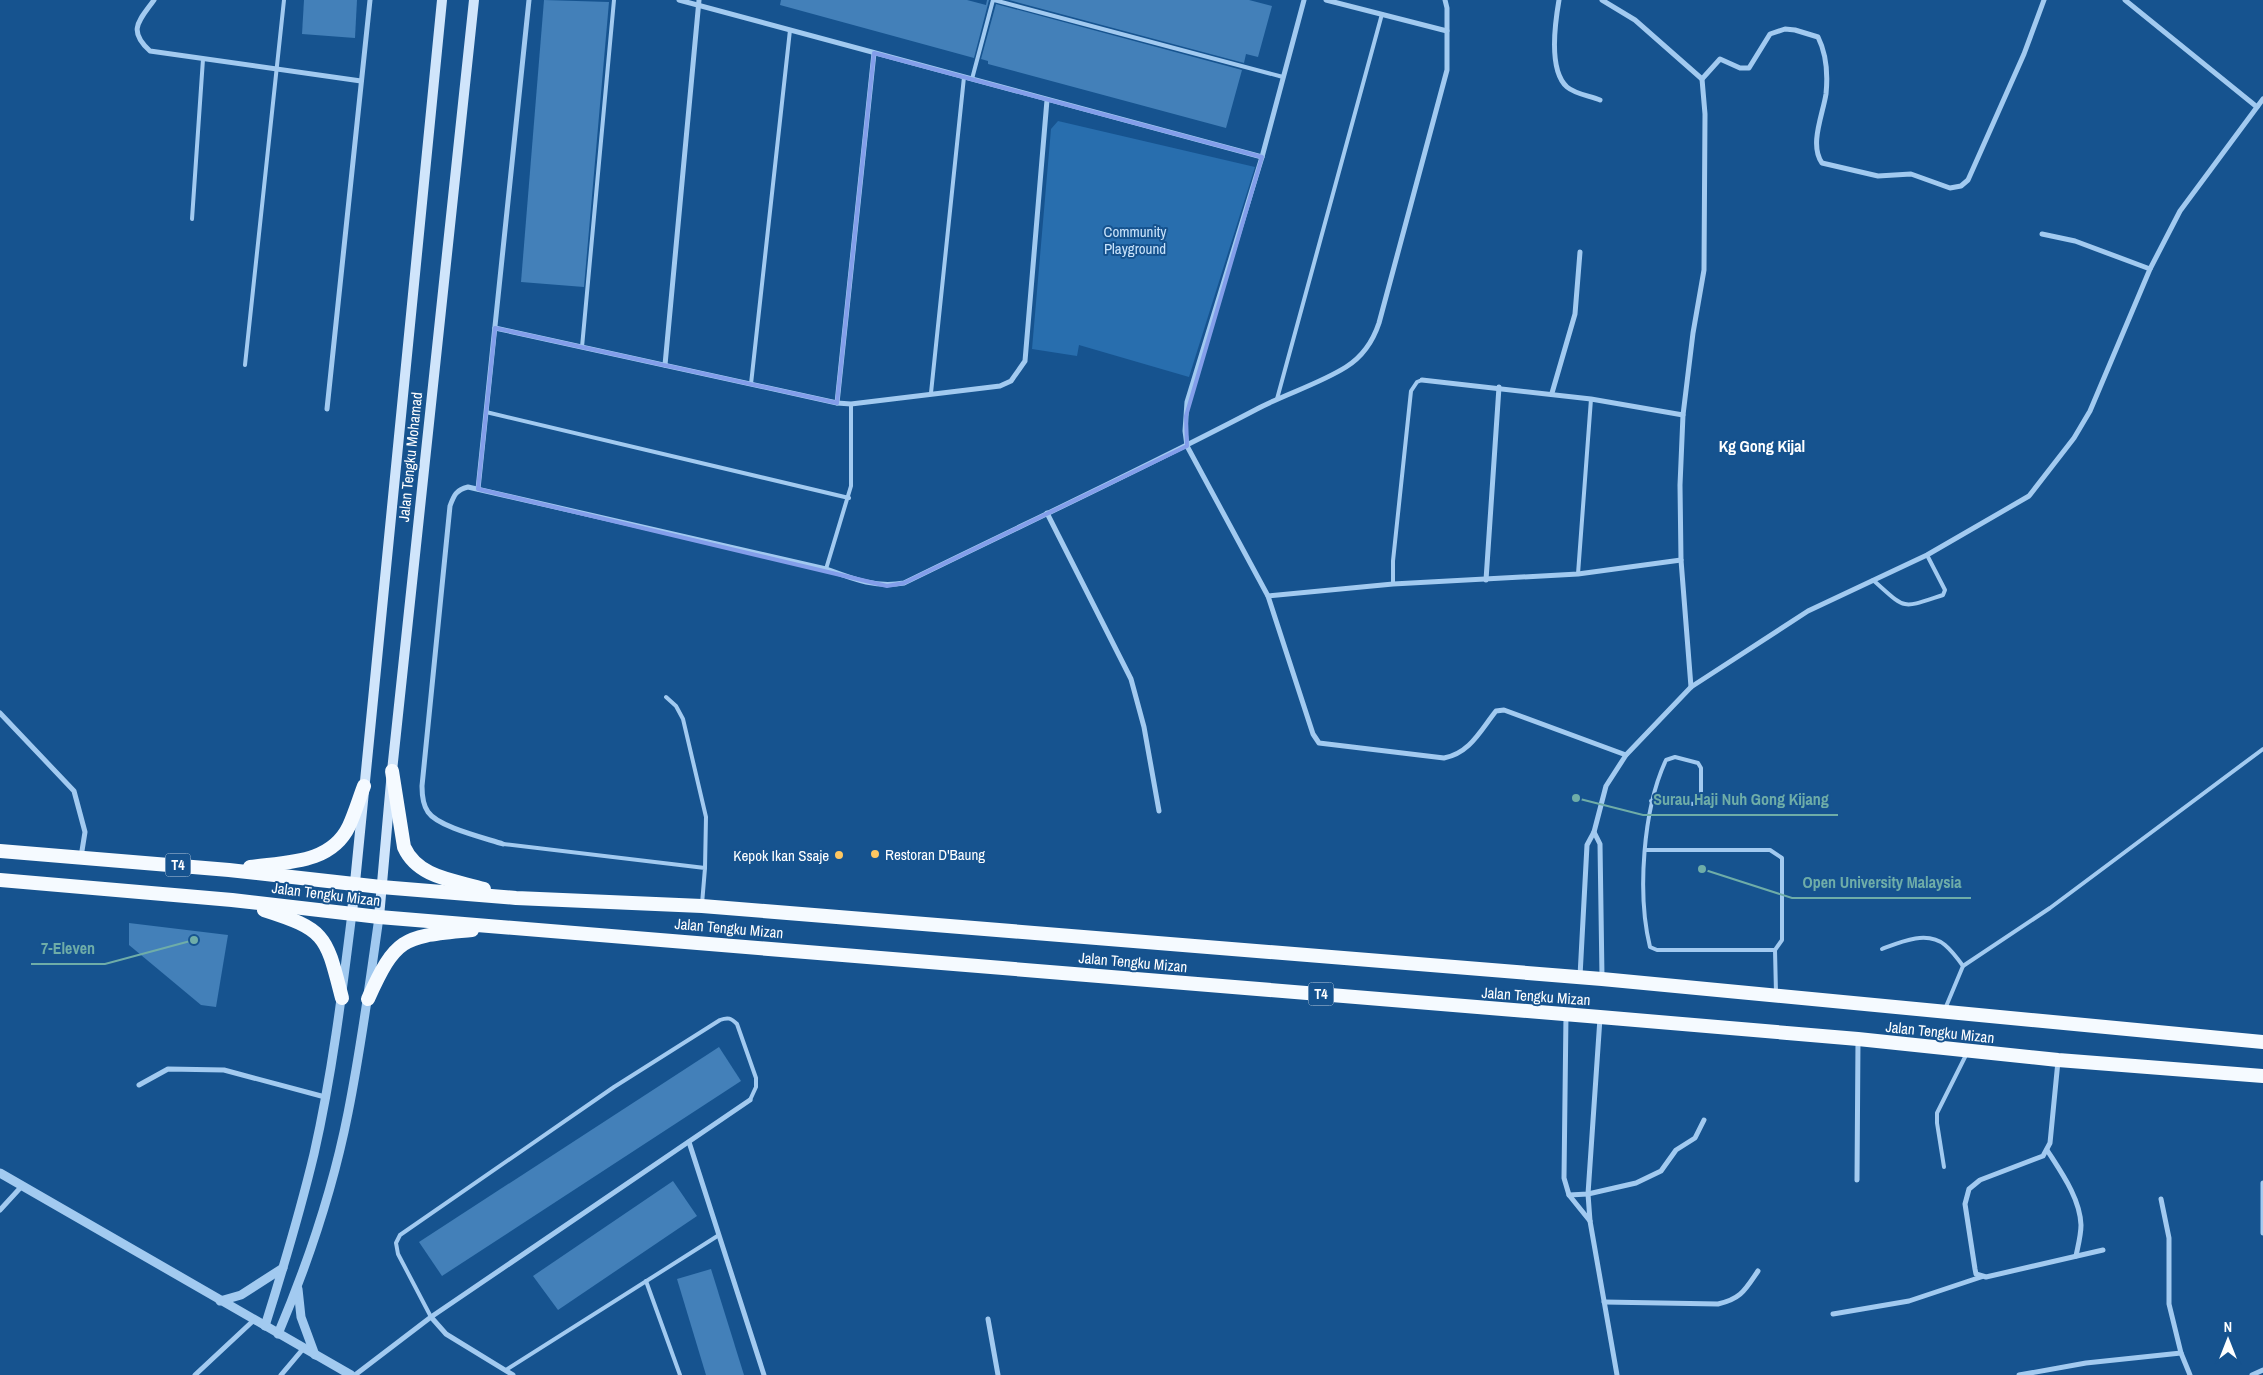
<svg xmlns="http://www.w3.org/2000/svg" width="2263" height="1375" viewBox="0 0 2263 1375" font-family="'Archivo Narrow',sans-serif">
	<rect width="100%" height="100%" fill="#16538f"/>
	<path fill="#286eae" d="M1058,121L1255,167L1189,377L1079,345L1077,356L1032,349L1051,129Z"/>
	<g fill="#4380b9">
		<path d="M304,0H357L355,38L302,34Z"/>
		<path d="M544,0L609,2L584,287L521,282Z"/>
		<path d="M781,0H967L986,5L987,0H989L974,58L780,5Z"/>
		<path d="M1009,0H1249L1272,6L1258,57L1246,54L1244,63Z"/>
		<path d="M996,4L1242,70L1226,128L988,64V61L981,59Z"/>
		<path d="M129,923L228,935L216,1007L201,1005L129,945Z"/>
		<path d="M719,1047L741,1081L442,1276L419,1242Z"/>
		<path d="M673,1181L697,1216L558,1310L533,1276Z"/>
		<path d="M711,1269L744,1375H706L677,1279Z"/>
	</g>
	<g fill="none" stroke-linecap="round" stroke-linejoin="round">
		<g stroke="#a2caf0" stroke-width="4">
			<path d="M994,0L1283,77"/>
			<path d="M972,79L993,0"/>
			<path d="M192,219L203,59"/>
			<path d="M582,347L614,0"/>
			<path d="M245,365L284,0"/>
			<path d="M751,384L790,30"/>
			<path d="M931,393L964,77"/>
			<path d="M1277,399L1382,14"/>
			<path d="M486,412L849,498"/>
			<path d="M826,569L851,486V404"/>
			<path d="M1578,574L1591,399"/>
			<path d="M1873,580C1907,610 1900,609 1943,595L1945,590L1927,555"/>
			<path d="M1393,584V561L1411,391L1417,382L1422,380"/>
			<path d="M666,697L676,706L683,719L706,817L705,868"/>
			<path d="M1651,801L1695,804L1701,800V768L1698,763L1675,757L1666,760C1643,809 1637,894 1650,947L1657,950H1775"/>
			<path d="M503,844L705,868L702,904"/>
			<path d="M1646,850H1770L1782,858V940L1775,950L1776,993"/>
			<path d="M1882,949C1900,942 1927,930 1945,945C1952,951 1958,959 1963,966"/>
			<path d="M1945,1009L1963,966L2050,908L2263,749"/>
			<path d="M1944,1167L1937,1123V1113L1967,1053"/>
			<path d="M646,1281L680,1375"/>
			<path d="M431,1317L398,1254L396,1243L400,1235L614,1087L720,1020C728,1017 731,1018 737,1024L756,1078V1087L750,1100"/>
			<path d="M506,1370L719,1235"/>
		</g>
		<g stroke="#a2caf0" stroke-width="5">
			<path d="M154,0C139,21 127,30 150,51L361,81"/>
			<path d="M679,0L1262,157"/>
			<path d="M1304,0L1262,157L1187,402L1185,431L1187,446L1268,596L1313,734L1319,743L1444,758C1470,753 1480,731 1496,711L1504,710L1626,755"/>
			<path d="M1326,0L1447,31"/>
			<path d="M1559,0C1555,23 1548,70 1567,87C1575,94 1590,96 1600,100"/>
			<path d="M1602,0L1635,20L1702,79"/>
			<path d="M2125,0L2257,107"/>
			<path d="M2042,234L2075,241L2150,269"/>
			<path d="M495,328L837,403L851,404L1000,386L1011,381L1025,361L1047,100"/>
			<path d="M665,365L699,0"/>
			<path d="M1422,380L1591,399L1683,415"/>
			<path d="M1552,393L1575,314L1580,252"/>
			<path d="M837,403L874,53"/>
			<path d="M327,409L370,0"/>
			<path d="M478,489L529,0"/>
			<path d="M1047,513L1131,679L1144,727L1159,811"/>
			<path d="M1486,580L1499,387"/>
			<path d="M1268,596L1393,584L1578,574L1681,560"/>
			<path d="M1691,687L1681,560L1680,485L1683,415L1693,333L1704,270L1705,114L1702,79L1720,59L1740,68H1749L1770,34L1785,29L1795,30L1818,37C1827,55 1828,74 1826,94C1823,114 1809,145 1822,163L1878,176L1911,174L1950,188L1961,186L1968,180L2024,54L2044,0"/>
			<path d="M0,713L74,791L85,832L81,857"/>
			<path d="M1594,832L1600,844L1602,977"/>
			<path d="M503,844C485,838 438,827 428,812C423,805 422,795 422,786L450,506C454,495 456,490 468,487L826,569C853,579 875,588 904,583C1022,525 1141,470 1257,409C1285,394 1319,384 1346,367C1362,357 1373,341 1379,323L1447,70V8L1445,0"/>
			<path d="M1580,976L1587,845L1594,832L1606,786L1626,755L1691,687L1808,611L1927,555L2029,496L2074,438L2090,411L2150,269L2180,211L2263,99"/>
			<path d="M1566,1015L1564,1178L1569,1195L1590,1221"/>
			<path d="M1600,1018L1588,1194L1590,1221L1617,1375"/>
			<path d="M2058,1061L2050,1143L2043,1156L1980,1180L1969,1189L1965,1204L1975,1269L1976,1274L1986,1277L2103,1250"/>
			<path d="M139,1085L168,1069L224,1070L325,1097"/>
			<path d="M689,1142L764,1375"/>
			<path d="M2047,1150C2061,1172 2080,1198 2081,1225C2081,1235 2078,1246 2076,1256"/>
			<path d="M1857,1180L1858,1040"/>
			<path d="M2263,1183V1233"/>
			<path d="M1569,1195L1588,1194L1636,1183L1661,1171L1676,1150L1695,1138L1704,1120"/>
			<path d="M2161,1199L2169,1238V1304L2181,1353"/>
			<path d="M0,1210L22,1186"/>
			<path d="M1604,1302L1718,1304C1741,1299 1745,1290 1758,1271"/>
			<path d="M1833,1314L1909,1301L1981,1277"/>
			<path d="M431,1317L446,1334L513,1375"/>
			<path d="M988,1319L998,1375"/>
			<path d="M195,1375L254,1320"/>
			<path d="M281,1375L303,1349"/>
			<path d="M355,1375L431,1317L750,1100"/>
			<path d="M2019,1375L2086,1363L2181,1353L2190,1375"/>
			<path d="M2252,1375L2263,1370"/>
		</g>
		<g stroke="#a2caf0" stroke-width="9">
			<path d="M0,1173L351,1375"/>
			<path d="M298,1289L301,1317L315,1355"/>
			<path d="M220,1301L241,1295L283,1268"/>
			<path d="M265,1326C283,1269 300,1212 314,1154C332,1075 342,994 352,913"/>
			<path d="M278,1334C308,1263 333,1189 348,1113C361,1048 370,982 379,917"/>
		</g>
		<g stroke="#d0e5fb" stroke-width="10">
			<path d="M352,913L442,0"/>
			<path d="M379,917L392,771L474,0"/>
		</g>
		<g stroke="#f5faff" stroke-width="14">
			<path d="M392,771L404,847C418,878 454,880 484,889"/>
			<path d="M0,851L229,870L381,887L516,898L702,906L1602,979L2263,1042"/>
			<path d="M250,867C286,862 331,864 349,826C355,813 359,799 364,786"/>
			<path d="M0,880L232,900L379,917L1600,1017L1858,1039L2058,1060L2263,1076"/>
			<path d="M264,910C327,930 326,936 342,998"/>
			<path d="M368,999C397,934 405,937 472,930"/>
		</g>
	</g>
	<path fill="none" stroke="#839eea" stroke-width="4" stroke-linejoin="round" d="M874,53L1262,157L1186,416L1187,446L904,583L887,586L478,489L495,328L837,403Z"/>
	<g fill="#ffc761" stroke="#16538f" stroke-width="2">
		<circle cx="875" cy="854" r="5"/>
		<circle cx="839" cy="855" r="5"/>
	</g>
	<g text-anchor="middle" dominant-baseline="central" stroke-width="4" stroke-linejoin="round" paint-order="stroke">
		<g fill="#16538f" stroke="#b9cbdd" stroke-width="1">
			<rect x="165.5" y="853.5" width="25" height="23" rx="4"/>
			<rect x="1308.5" y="982.5" width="25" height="23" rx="4"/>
		</g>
		<g font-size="14" font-weight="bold" fill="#fff">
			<text x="178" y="865">T4</text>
			<text x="1321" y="994">T4</text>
		</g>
		<g font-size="15" fill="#c9e3fb" stroke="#16538f">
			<text x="1135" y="231">Community<tspan x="1135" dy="17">Playground</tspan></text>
		</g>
		<g font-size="15" fill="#fff" stroke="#16538f">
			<text transform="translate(410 457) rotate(-84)">Jalan Tengku Mohamad</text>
			<text transform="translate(326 894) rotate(7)">Jalan Tengku Mizan</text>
			<text transform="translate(729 928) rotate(5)">Jalan Tengku Mizan</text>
			<text transform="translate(1133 962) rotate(5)">Jalan Tengku Mizan</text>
			<text transform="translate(1536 996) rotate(4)">Jalan Tengku Mizan</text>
			<text transform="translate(1940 1032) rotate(6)">Jalan Tengku Mizan</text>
		</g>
		<g font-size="15" fill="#fff" stroke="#16538f" text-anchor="start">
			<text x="885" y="854">Restoran D'Baung</text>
			<text x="829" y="855" text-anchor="end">Kepok Ikan Ssaje</text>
		</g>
		<g font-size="16" font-weight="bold" fill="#fff" stroke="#16538f">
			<text x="1762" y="446">Kg Gong Kijal</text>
		</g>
	</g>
	<path fill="none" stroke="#6fada8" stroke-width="2" d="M1576 798L1643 815H1838M1702 869L1792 898H1971M194 940L105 964H31"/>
	<g fill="#6fada8" stroke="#16538f" stroke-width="2">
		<circle cx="1576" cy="798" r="5"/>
		<circle cx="1702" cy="869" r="5"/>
		<circle cx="194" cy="940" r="5"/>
	</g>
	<g font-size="16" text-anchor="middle" font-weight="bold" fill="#6fada8" stroke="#16538f" stroke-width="4" stroke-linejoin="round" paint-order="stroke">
		<text x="1741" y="805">Surau Haji Nuh Gong Kijang</text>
		<text x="1882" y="888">Open University Malaysia</text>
		<text x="68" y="954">7-Eleven</text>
	</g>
	<g transform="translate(2228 1340)" stroke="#16538f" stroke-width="4" paint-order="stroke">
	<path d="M0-4L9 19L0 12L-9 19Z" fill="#ffffff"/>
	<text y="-8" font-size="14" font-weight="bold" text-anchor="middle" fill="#ffffff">N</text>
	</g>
</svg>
